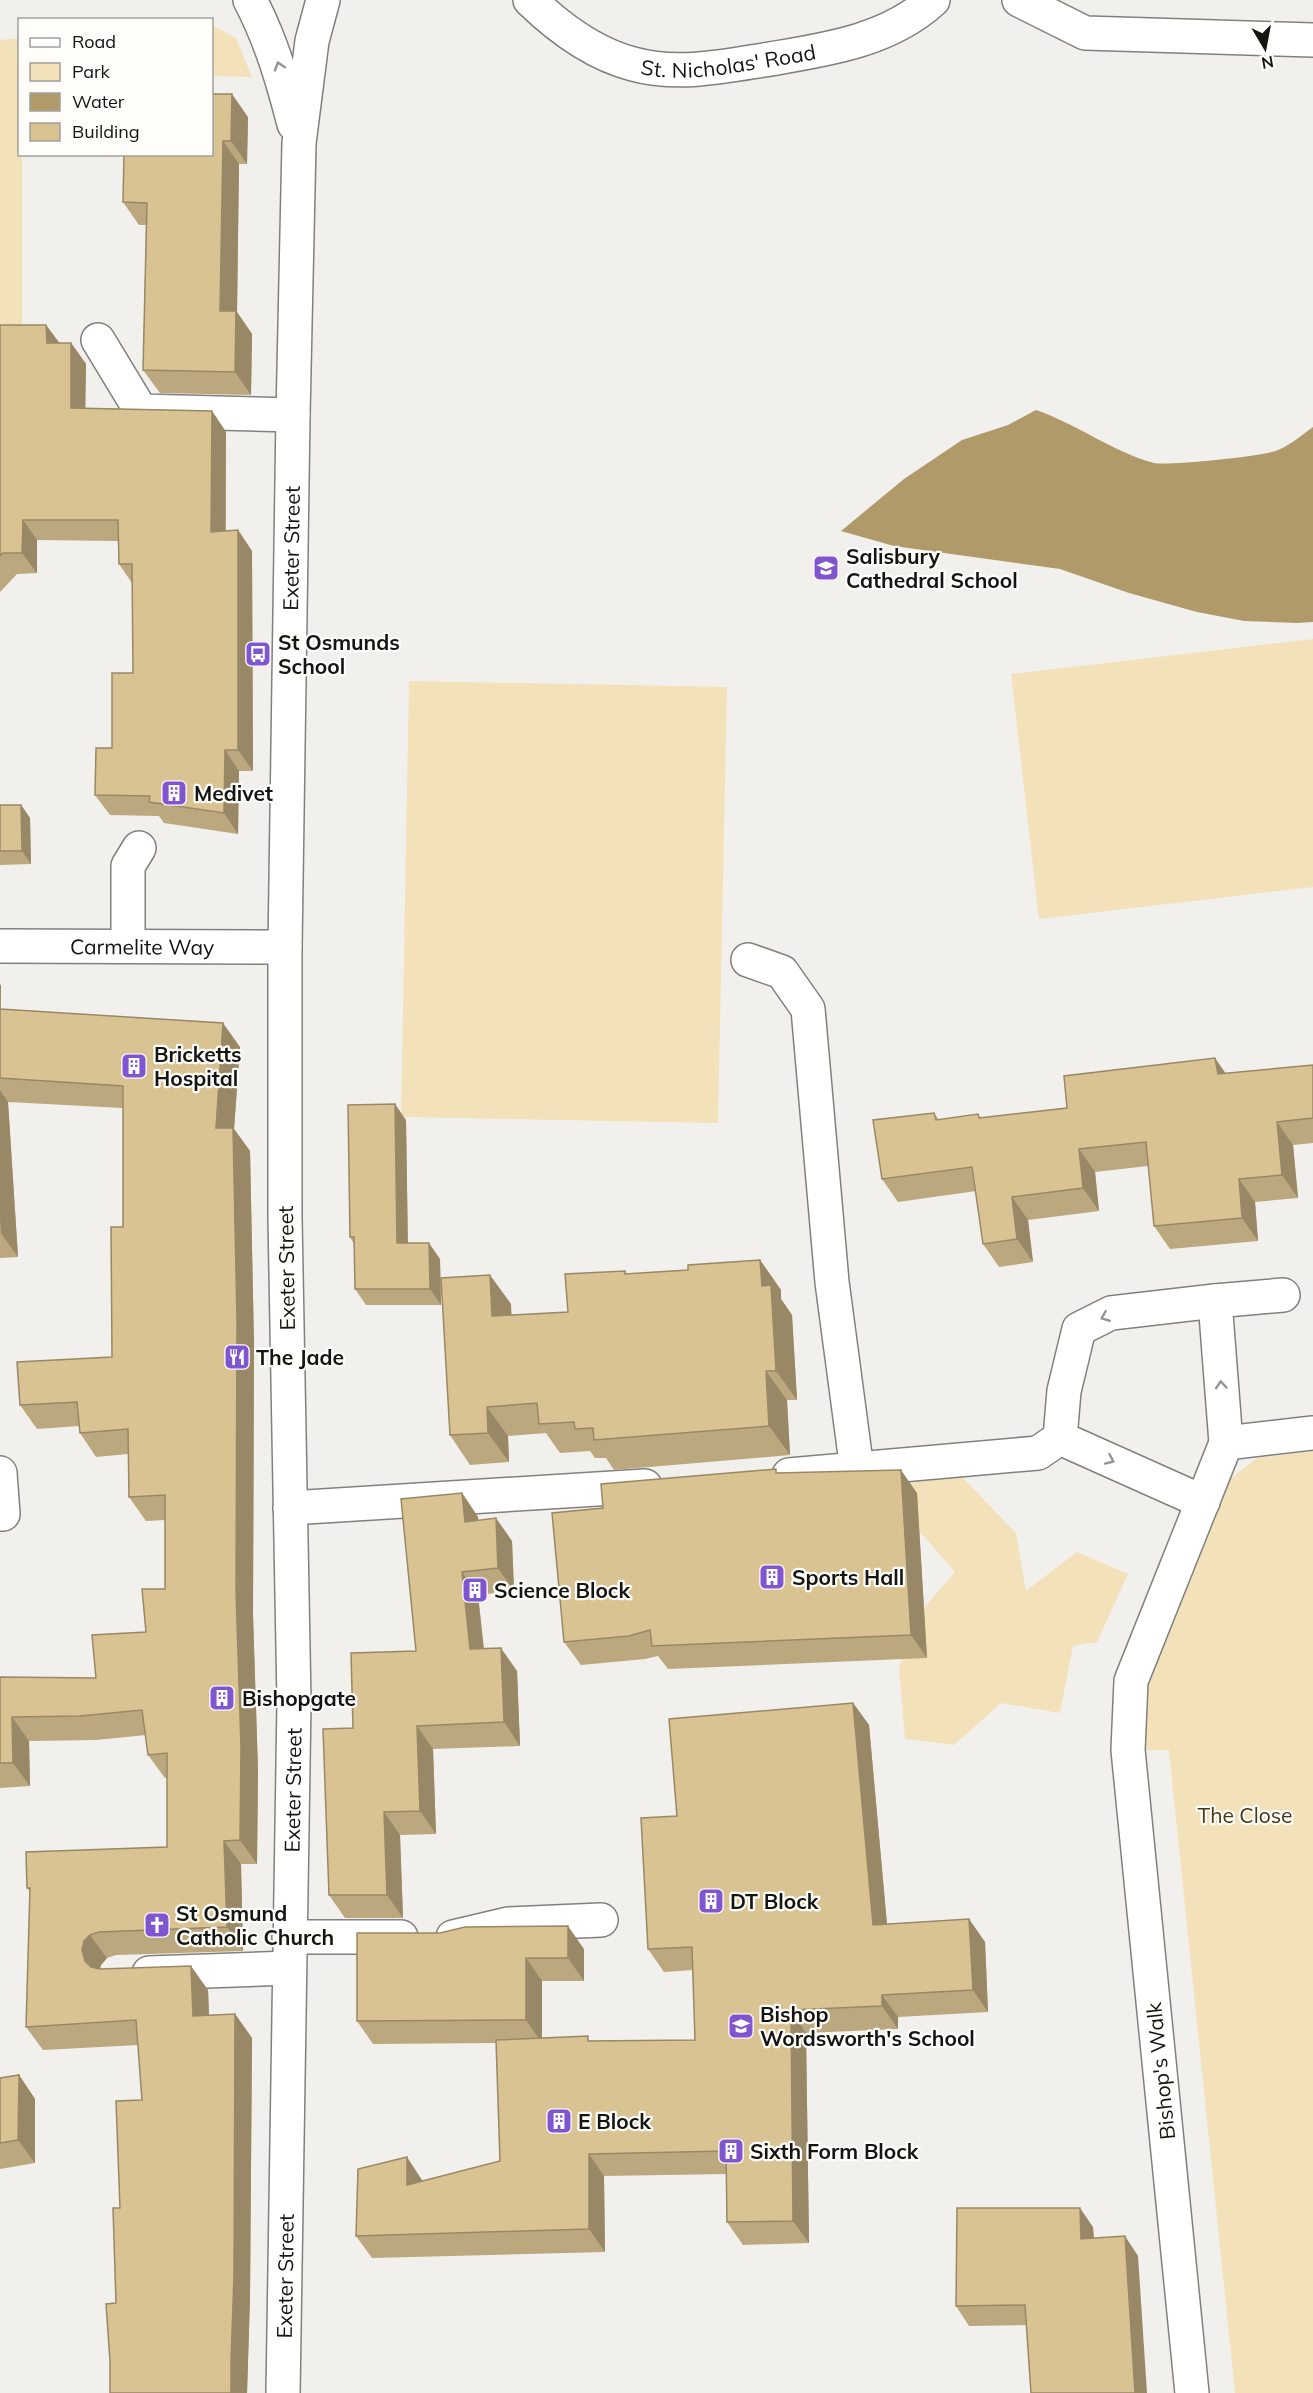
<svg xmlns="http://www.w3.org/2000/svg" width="1313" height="2393" viewBox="0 0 1313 2393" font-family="Mulish,sans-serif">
	<rect width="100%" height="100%" fill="#f2f0ec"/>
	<g fill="#f3e1ba">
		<path d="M212,25L236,38L252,77L212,76Z"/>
		<path d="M19,38L20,154L22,155V340H0V40Z"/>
		<path d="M1313,639V887L1039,919L1011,674Z"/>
		<path d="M409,681L727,687L718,1123L401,1117Z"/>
		<path d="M1313,1451V2393H1235L1169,1750H1144V1683L1230,1479L1257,1458Z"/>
		<path d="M960,1475L1016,1533L1026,1591L1077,1552L1128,1574L1097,1642L1073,1646L1060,1713L1001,1703L954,1745L905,1739L899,1668L920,1612L955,1572L915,1526L904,1484Z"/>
	</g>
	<path fill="#b09a6a" d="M1036,410C1077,424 1113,452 1154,463C1167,466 1266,456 1278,450C1290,445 1302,435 1313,427V622L1297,623L1244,621L1197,612L1129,593L1060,569L894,546L841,531L904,479L962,440L1008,425Z"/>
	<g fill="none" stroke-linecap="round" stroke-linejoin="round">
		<g stroke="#82807d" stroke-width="36">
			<g id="minor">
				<path d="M250,0C271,40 283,81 294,124"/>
				<path id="s1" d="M530,0C559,28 594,54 633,64C676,76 721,67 764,60C823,50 887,42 933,0"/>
				<path d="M1019,0L1085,33L1313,40"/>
				<path d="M98,340L141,411L293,415"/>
				<path id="s2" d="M0,946L285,947"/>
				<path d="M128,946V866L139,848"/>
				<path d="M748,960L782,972L808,1009L832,1282L857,1470"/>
				<path d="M1215,1301L1283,1295"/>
				<path d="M0,1473L3,1514H0"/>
				<path d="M789,1475L1038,1453L1060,1438"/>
				<path d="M1203,1502L1060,1438L1064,1391L1079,1329L1111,1313L1215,1301L1226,1443"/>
				<path d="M290,1508L645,1486"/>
				<path d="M289,1937H401"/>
				<path d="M453,1937L508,1924L601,1920"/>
				<path d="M149,1973L289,1968"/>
				<path id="s3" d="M283,2393L294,1702L285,1218V947L293,415L299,143L312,41L323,0"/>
				<path d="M1192,2393L1128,1750L1131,1681L1226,1443L1313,1433"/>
			</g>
		</g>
		<use href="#minor" stroke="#fff" stroke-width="33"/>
	</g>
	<g fill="#bba87e">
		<path d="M212,94L248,117L247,164H239L237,312L252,334L251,395L160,393L143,370L146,225H139L123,202Z"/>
		<path d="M0,325H46L59,343H71L86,364L85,408L212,411L226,432V531L238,530L252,551L253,771H239L238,834L164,823L159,816L110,815L95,795L112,748L133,673L132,583L119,564L118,541L37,540V573L17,574L0,592Z"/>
		<path d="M0,805H21L30,818L31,864L0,865Z"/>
		<path d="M0,984L1,986V1009L240,1047L234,1129L250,1151L254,1344L253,1615L258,1771L257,1864H241L243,1951L116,1955L107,1958L101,1965L100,1969L208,1990L209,2015L235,2014L252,2038L250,2297L247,2393H110L116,2303L120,2208L142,2100L138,2045L43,2050L26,2027L30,1892L27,1888L167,1847V1778H165L148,1755L146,1735L96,1740L29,1741L30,1786L0,1788V1677L96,1678L146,1632L165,1589V1520L146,1521L129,1497L128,1454L96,1457L80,1433L79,1426L37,1429L20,1405L112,1357L123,1227V1108L8,1102L18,1257L0,1258Z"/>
		<path d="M1313,1065V1143L1293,1145L1298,1198L1255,1202L1258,1241L1170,1249L1154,1226L1148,1166L1095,1172L1099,1211L1028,1220L1033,1262L999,1267L983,1244L976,1191L898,1202L882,1179L934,1113L939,1120L978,1114L981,1118L1067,1108L1226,1073Z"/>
		<path d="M406,1120L408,1243L440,1259L441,1305H366L355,1289L354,1244L350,1237Z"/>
		<path d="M760,1260L781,1290V1299L792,1315L797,1400H787L790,1455L614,1470L606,1458H595L590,1451L560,1453L546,1433L508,1436L509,1462L470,1465L450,1435L511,1304V1315L568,1312L625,1271L627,1274L688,1270Z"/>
		<path d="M779,1473L917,1493L927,1658L668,1669L658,1656L645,1659L581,1665L564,1642L603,1508Z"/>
		<path d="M462,1493L478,1517V1520L512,1541L514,1591L478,1595L484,1648L517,1671L520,1746L433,1749L436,1834L400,1835L403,1918H345L329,1895L353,1728L416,1651Z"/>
		<path d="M853,1703L869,1725L887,1924L969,1919L985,1942L988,2012L898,2017V2029L806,2033L809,2243L743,2245L727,2222L726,2174L604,2176L605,2252L372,2258L356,2236L422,2180V2181L500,2161L496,2043L373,2044L357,2021L440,1933L584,1949V1981H542V2038L592,2041L695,2040L693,1970L664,1972L648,1949L677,1816Z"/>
		<path d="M19,2075L35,2099V2163L0,2169V2078Z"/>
		<path d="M1093,2227L1094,2238L1138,2256L1026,2325L969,2326L956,2306Z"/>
	</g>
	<g fill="#986">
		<path d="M232,94L248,117L247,164L231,141Z"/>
		<path d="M223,141L239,164L237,312L252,334L251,395L235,372L220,311Z"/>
		<path d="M46,325L61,345L47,343Z"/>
		<path d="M71,343L86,364L85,429L71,408Z"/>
		<path d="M212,411L226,432L225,553L211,532Z"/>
		<path d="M23,520L37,540V573L22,553Z"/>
		<path d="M238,530L252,551L253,771L238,750Z"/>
		<path d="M225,750L239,771L238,834L224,813Z"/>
		<path d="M21,805L30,818L31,864L22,851Z"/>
		<path d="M0,984L1,986L0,1032Z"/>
		<path d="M223,1023L240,1047L234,1129L250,1151L254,1344L253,1615L258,1771L257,1864L240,1840L216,1128Z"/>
		<path d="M1215,1058L1231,1081L1218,1074Z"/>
		<path d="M0,1090L8,1102L18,1257L1,1233L0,1218Z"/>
		<path d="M395,1104L406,1120L408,1259L397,1243Z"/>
		<path d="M1277,1122L1293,1145L1298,1198L1282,1175Z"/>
		<path d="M1079,1149L1095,1172L1099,1211L1083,1188Z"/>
		<path d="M1239,1179L1255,1202L1258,1241L1242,1218Z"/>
		<path d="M1012,1197L1028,1220L1033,1262L1017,1239Z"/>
		<path d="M429,1243L440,1259L441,1305L430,1289Z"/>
		<path d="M760,1260L781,1290V1299L792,1315L797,1400L776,1371L762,1286Z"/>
		<path d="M490,1275L511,1304L513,1345L492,1316Z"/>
		<path d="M766,1371L787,1400L790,1455L769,1426Z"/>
		<path d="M487,1407L508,1436L509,1462L488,1433Z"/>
		<path d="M901,1470L917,1493L927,1658L911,1635Z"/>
		<path d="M462,1493L478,1517L481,1545L465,1522Z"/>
		<path d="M496,1518L512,1541L514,1591L498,1568Z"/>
		<path d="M462,1572L478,1595L486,1672L470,1649Z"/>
		<path d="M501,1648L517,1671L520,1746L504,1722Z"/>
		<path d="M853,1703L869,1725L889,1947L873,1925Z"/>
		<path d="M12,1717L29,1741L30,1786L13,1763Z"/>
		<path d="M417,1726L433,1749L436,1834L420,1811Z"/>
		<path d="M384,1812L400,1835L403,1918L387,1895Z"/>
		<path d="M224,1841L241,1864L243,1951L227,1927Z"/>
		<path d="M969,1919L985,1942L988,2012L973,1990Z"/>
		<path d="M568,1926L584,1949V1981L568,1958Z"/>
		<path d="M90,1935L107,1958L101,1965L98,1974L85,1961L82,1950L84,1941Z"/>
		<path d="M526,1958L542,1981V2043L526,2020Z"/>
		<path d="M191,1966L208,1990L210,2040L193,2016Z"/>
		<path d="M882,1995L898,2017V2029L882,2006Z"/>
		<path d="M791,2010L806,2033L809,2243L793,2221Z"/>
		<path d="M235,2014L252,2038L250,2297L247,2393H231Z"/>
		<path d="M19,2075L35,2099V2163L18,2140Z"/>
		<path d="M589,2154L604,2176L605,2252L589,2229Z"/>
		<path d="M407,2157L422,2180L423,2207L407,2185Z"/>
		<path d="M1080,2208L1093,2227L1095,2258L1081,2239Z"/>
		<path d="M1125,2236L1138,2256L1147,2393H1135Z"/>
	</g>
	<g fill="#dac392" stroke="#986" stroke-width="1.5">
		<path d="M212,94H232L231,141H223L220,311H236L235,372L143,370L147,203L123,202L124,154H212Z"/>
		<path d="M0,325H46L47,343H71V408L212,411L211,532L238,530V750H225L224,813L149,802L150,796L95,795L96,748H112V673H133L132,564H119L118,520H23L22,553H3L0,556Z"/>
		<path d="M0,805H21L22,851H0Z"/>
		<path d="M0,1009L223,1023L216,1128H233L237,1320L236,1591L241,1747L240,1840L224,1841L227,1927L99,1932L90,1935L84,1941L82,1950L85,1961L91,1967L100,1969L191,1966L193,2016L235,2014L234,2273L231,2363V2393H110V2361L106,2304L116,2303L113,2208H120L116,2101L142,2100L136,2020L26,2027L30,1888H27L26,1852L167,1847V1753L148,1755L142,1710L80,1716L12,1717L13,1763H0V1677L96,1678L92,1635L146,1632L142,1589H165V1495L129,1497L128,1429L80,1433L77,1402L20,1405L17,1362L112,1357L111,1227H123V1086L0,1078Z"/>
		<path d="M1215,1058L1218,1074L1313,1065V1118L1277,1122L1282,1175L1239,1179L1242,1218L1154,1226L1146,1142L1079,1149L1083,1188L1012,1197L1017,1239L983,1244L972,1167L882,1179L873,1120L934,1113L936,1120L978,1114L979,1118L1067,1108L1064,1076Z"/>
		<path d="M395,1104L397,1243H429L430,1289H355L354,1237H350L348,1105Z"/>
		<path d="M760,1260L762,1286L771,1285L776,1371H766L769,1426L594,1440L593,1428L575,1429L574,1422L539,1424L537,1403L487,1407L488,1433L450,1435L441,1278L490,1275L492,1316L568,1312L565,1274L625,1271V1274L688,1270V1265Z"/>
		<path d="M776,1469V1473L901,1470L911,1635L652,1646L650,1630L629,1636L564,1642L552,1513L603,1508L601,1484Z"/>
		<path d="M462,1493L465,1522L496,1518L498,1568L462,1572L470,1649L501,1648L504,1722L417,1726L420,1811L384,1812L387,1895H329L323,1729L353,1728L351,1653L416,1651L401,1499Z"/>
		<path d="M853,1703L873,1925L969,1919L973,1990L882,1995V2006L791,2010L793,2221L727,2222L726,2151L589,2154V2229L356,2236L358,2169L407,2157V2185L500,2161L496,2040L588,2036V2041L695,2040L692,1947L648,1949L641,1818L677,1816L669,1719Z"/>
		<path d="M568,1926V1958H526V2020L357,2021V1933H440L465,1927Z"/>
		<path d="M19,2075L18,2140L0,2143V2078Z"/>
		<path d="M957,2208H1080L1081,2239L1125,2236L1135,2393H1031L1025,2305L956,2306Z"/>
	</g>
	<defs><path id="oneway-chevron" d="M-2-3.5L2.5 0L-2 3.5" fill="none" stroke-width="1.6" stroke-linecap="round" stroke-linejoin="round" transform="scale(1.5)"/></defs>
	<g stroke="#959594">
		<use href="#oneway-chevron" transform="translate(279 66) rotate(-108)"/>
		<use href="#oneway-chevron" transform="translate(1105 1317) rotate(158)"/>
		<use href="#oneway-chevron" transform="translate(1221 1385) rotate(-94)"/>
		<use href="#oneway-chevron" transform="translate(1110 1460) rotate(24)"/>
	</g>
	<defs>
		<g id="school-square" transform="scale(1.35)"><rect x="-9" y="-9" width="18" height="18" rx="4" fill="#7f56d0" stroke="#fffdf9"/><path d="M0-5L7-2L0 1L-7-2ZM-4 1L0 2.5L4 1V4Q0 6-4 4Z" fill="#fff"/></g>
		<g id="bus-square" transform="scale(1.35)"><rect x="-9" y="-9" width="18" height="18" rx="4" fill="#7f56d0" stroke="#fffdf9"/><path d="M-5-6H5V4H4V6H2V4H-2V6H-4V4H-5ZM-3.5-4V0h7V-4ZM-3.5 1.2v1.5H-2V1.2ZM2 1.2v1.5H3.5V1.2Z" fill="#fff"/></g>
		<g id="building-square" transform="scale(1.35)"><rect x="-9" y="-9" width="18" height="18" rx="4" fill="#7f56d0" stroke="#fffdf9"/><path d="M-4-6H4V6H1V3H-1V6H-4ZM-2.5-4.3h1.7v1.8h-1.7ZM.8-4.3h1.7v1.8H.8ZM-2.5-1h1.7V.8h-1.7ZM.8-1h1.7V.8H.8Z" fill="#fff"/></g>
		<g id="restaurant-square" transform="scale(1.35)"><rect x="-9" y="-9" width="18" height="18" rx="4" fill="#7f56d0" stroke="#fffdf9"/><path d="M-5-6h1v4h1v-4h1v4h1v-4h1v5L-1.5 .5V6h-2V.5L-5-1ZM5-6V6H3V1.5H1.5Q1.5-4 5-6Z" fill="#fff"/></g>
		<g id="church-square" transform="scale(1.35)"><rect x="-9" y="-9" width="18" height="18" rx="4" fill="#7f56d0" stroke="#fffdf9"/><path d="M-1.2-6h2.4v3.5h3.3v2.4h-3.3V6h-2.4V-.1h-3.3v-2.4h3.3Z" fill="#fff"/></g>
	</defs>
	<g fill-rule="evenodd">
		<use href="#school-square" x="826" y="568"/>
		<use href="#bus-square" x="258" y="654"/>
		<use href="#building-square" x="174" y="793"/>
		<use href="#building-square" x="134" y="1066"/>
		<use href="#restaurant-square" x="237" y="1357"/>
		<use href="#building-square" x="772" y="1577"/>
		<use href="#building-square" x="475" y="1590"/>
		<use href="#building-square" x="222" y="1698"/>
		<use href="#building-square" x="711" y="1901"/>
		<use href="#church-square" x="157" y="1925"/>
		<use href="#school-square" x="741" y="2026"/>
		<use href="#building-square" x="559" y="2121"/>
		<use href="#building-square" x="731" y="2151"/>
	</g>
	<g text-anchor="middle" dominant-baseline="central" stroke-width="4.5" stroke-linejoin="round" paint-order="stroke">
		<g font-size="21" fill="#141412" stroke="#fffdf9">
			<text stroke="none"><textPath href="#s1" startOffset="219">St. Nicholas' Road</textPath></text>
			<text stroke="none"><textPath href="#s3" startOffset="1845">Exeter Street</textPath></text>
			<text stroke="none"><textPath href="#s2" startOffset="142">Carmelite Way</textPath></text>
			<text transform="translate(286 1268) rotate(-91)">Exeter Street</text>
			<text stroke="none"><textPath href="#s3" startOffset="603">Exeter Street</textPath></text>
			<text transform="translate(1160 2071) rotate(-96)">Bishop's Walk</text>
			<text stroke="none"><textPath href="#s3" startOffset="117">Exeter Street</textPath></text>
		</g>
		<g font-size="21" font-weight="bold" fill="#141412" stroke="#fffdf9" text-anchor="start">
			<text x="846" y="556">Salisbury<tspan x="846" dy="24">Cathedral School</tspan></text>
			<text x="278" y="642">St Osmunds<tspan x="278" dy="24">School</tspan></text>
			<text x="194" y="793">Medivet</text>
			<text x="154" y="1054">Bricketts<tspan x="154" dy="24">Hospital</tspan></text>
			<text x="256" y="1357">The Jade</text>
			<text x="792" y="1577">Sports Hall</text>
			<text x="494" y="1590">Science Block</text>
			<text x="242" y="1698">Bishopgate</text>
			<text x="730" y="1901">DT Block</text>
			<text x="176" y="1913">St Osmund<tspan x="176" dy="24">Catholic Church</tspan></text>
			<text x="760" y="2014">Bishop<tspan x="760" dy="24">Wordsworth's School</tspan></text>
			<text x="578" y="2121">E Block</text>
			<text x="750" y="2151">Sixth Form Block</text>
		</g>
		<g font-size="21" fill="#46350d" stroke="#fffdf9">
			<text x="1245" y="1815">The Close</text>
		</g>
	</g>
	<rect x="18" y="18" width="195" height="138" fill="#fffdf9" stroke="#a1a09d" stroke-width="1.5"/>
	<rect x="30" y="38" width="30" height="9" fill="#ffffff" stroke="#a1a09d" stroke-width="1.5"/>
	<text x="72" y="48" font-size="18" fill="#141412">Road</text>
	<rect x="30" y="63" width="30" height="18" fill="#f3e1ba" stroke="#a1a09d" stroke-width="1.5"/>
	<text x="72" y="78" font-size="18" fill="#141412">Park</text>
	<rect x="30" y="93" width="30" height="18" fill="#b09a6a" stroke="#a1a09d" stroke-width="1.5"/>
	<text x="72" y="108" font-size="18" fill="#141412">Water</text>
	<rect x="30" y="123" width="30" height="18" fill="#dac392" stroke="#a1a09d" stroke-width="1.5"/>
	<text x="72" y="138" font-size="18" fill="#141412">Building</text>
	<g transform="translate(1265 48) rotate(170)" stroke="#fffdf9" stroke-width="4.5" paint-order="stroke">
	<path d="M0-4.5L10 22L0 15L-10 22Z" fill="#141412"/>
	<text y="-9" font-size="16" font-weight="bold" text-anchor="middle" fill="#141412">N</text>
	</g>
</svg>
